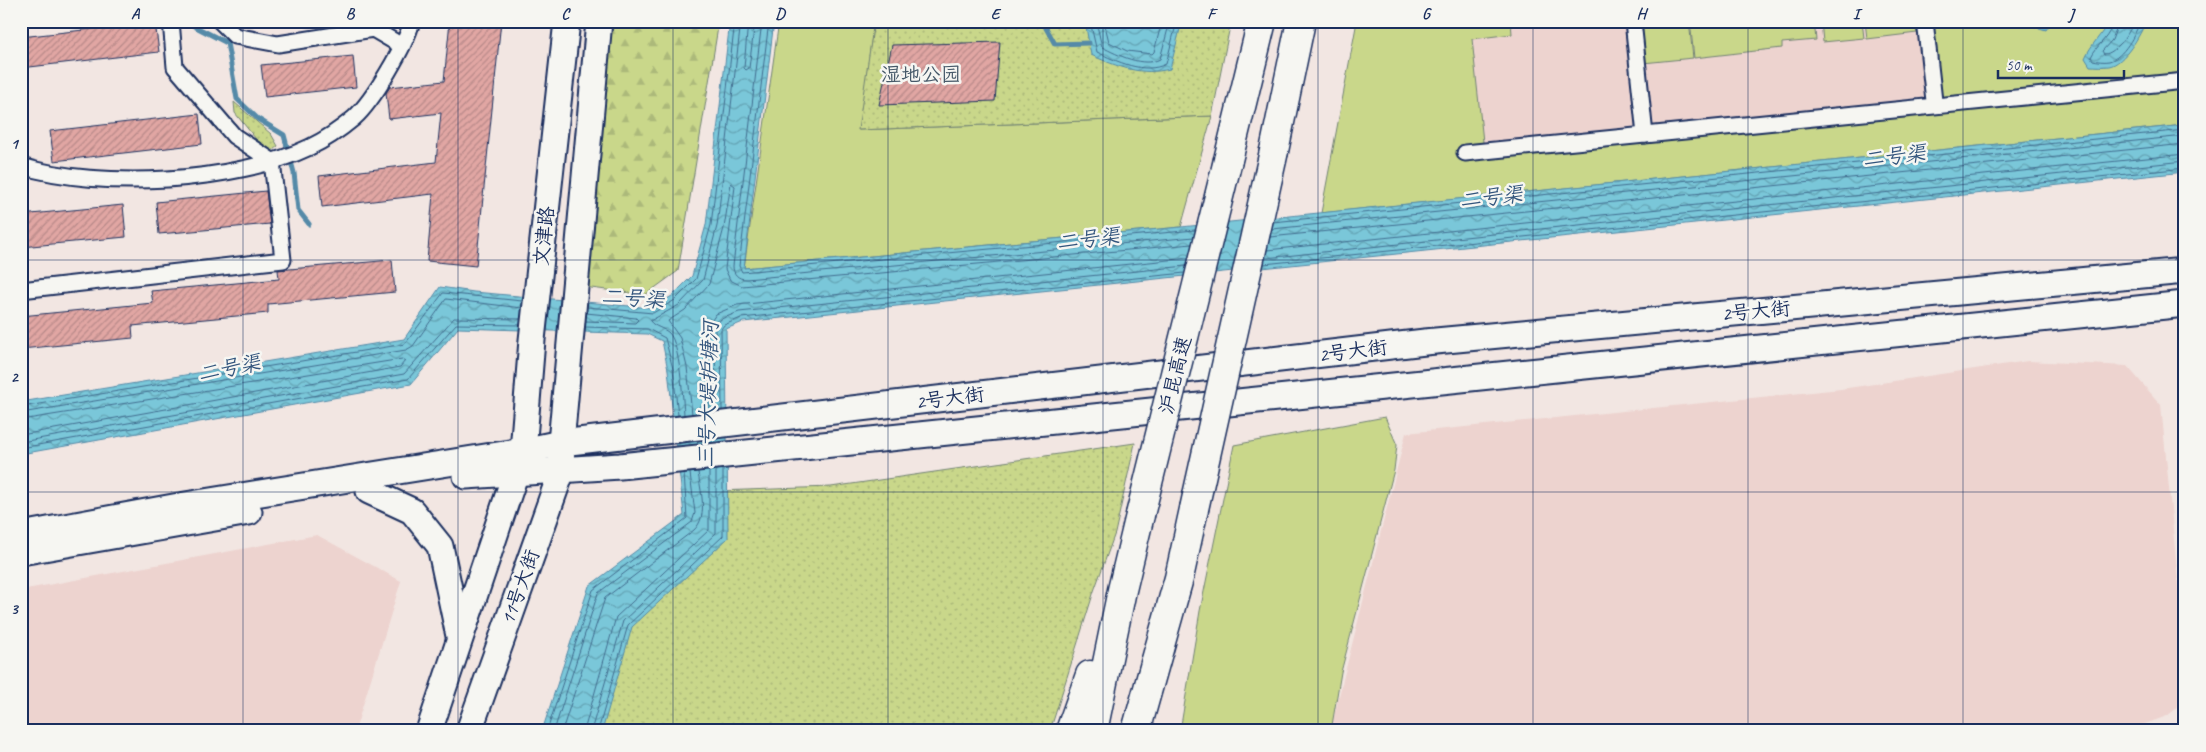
<svg xmlns="http://www.w3.org/2000/svg" width="2206" height="752" viewBox="0 0 2206 752" font-family="Caveat,'LXGW WenKai TC',sans-serif">
	<defs>
		<pattern id="forest-firs" width="22" height="20" patternUnits="userSpaceOnUse" patternTransform="scale(1.25)"><rect width="22" height="20" fill="#c9d78a"/><path d="M5 1l3.5 6h-7zM16 11l3.5 6h-7z" fill="#acb97a"/></pattern>
		<pattern id="park-dots" width="8" height="8" patternUnits="userSpaceOnUse" patternTransform="scale(1.25)"><rect width="8" height="8" fill="#c9d78a"/><path d="M2 2h.1M6 6h.1" fill="none" stroke="#acb97a" stroke-width="1.8" stroke-linecap="round"/></pattern>
		<pattern id="water-waves" width="16" height="10" patternUnits="userSpaceOnUse" patternTransform="scale(1.25)"><rect width="16" height="10" fill="#7ac7d9"/><path d="M0 5q4-4 8 0t8 0" fill="none" stroke="#63a2b3"/></pattern>
		<pattern id="building-hatch" width="6" height="6" patternUnits="userSpaceOnUse" patternTransform="scale(1.25)"><rect width="6" height="6" fill="#e1a6a3"/><path d="M-1 1l2-2M0 6l6-6M5 7l2-2" fill="none" stroke="#b68888"/></pattern>
	</defs>
	<rect width="100%" height="100%" fill="#f2e6e2"/>
	<filter id="ink" filterUnits="userSpaceOnUse"><feTurbulence type="fractalNoise" baseFrequency=".02" numOctaves="2"/><feDisplacementMap in="SourceGraphic" scale="10" xChannelSelector="R" yChannelSelector="G"/><feConvolveMatrix kernelMatrix="1 2 1 2 8 2 1 2 1" color-interpolation-filters="sRGB"/></filter>
	<g filter="url(#ink)">
		<g fill="#edd3cf">
			<path d="M1358,21H2185V125L1321,213Z"/>
			<path d="M2028,361L2127,366L2161,405L2185,654V694L2182,704L2167,716L2126,731H1330L1406,433L1841,389Z"/>
			<path d="M317,535L401,581L355,731H21V590Z"/>
		</g>
		<g fill="#c9d78a" stroke="#728374">
			<path d="M779,21H874L859,130L1212,116L1181,227L744,268Z"/>
			<path d="M1357,21H1511L1512,34L1472,39L1484,151L1934,108L1925,21H2185V125L1321,213Z"/>
			<path d="M1639,21H1689L1693,58L1643,63Z"/>
			<path d="M1690,21H1814L1816,40L1782,43V48L1694,58Z"/>
			<path d="M1821,21H1862L1864,38L1823,42Z"/>
			<path d="M1865,21H1915L1917,33L1867,39Z"/>
			<path d="M1385,417L1397,445L1394,470L1341,672L1331,731H1180L1200,611L1234,445Z"/>
		</g>
		<path fill="url(#forest-firs)" stroke="#728374" d="M604,21H719L678,271L645,295L568,285Z"/>
		<g fill="url(#park-dots)" stroke="#728374">
			<path d="M874,21H1231L1212,116L858,130Z"/>
			<path d="M234,102L271,134L278,146L268,154L235,113Z"/>
			<path d="M1135,443L1115,533L1094,591L1050,731H566L717,491L831,487Z"/>
		</g>
		<g fill="url(#water-waves)" stroke="#548aa8">
			<path d="M730,21H774L744,268L1181,227L2185,125V172L743,322L726,329L728,538L632,627L602,731H542L589,586L684,515L668,370L662,341L647,334L458,328L411,384L21,454V402L404,339L440,287L474,292L652,308L672,296L692,276L706,225Z"/>
			<path d="M1085,21H1182L1170,69C1141,76 1118,67 1091,55Z"/>
			<path d="M2016,21H2052L2046,30Z"/>
			<path d="M2109,21H2146C2141,34 2124,64 2109,66C2103,67 2096,66 2090,66L2085,58C2091,44 2102,35 2109,21Z"/>
		</g>
		<g fill="none" stroke-linecap="round" stroke-linejoin="round">
			<g stroke="#416c8f" stroke-width="1">
				<path d="M748,21L744,68L746,70L749,68L755,21"/>
				<path d="M762,21L733,266C733,274 738,279 746,279L1194,237"/>
				<path d="M769,21L739,266L742,272L1195,230"/>
				<path d="M1090,21L1097,52C1116,61 1144,75 1166,64L1177,21"/>
				<path d="M1096,21L1102,47C1118,55 1143,68 1160,59L1170,21"/>
				<path d="M1104,21L1109,42L1127,51L1152,54L1154,52L1162,21"/>
				<path d="M2113,21C2111,37 2097,44 2091,57L2093,60C2097,61 2104,62 2109,61C2123,58 2136,34 2140,21"/>
				<path d="M2119,21L2112,40L2102,51L2104,54C2116,54 2130,32 2134,21"/>
				<path d="M1273,222L2185,130"/>
				<path d="M1272,229L2185,136"/>
				<path d="M1270,237L2185,144"/>
				<path d="M1267,250L2185,154"/>
				<path d="M1266,258L2185,161"/>
				<path d="M1264,264L2185,168"/>
				<path d="M587,307L653,313L675,300L696,279L711,225L735,21"/>
				<path d="M586,321L635,323L638,320L636,318L586,313"/>
				<path d="M585,327L648,329L665,338L673,369L678,415"/>
				<path d="M21,407L405,344L443,293L522,301"/>
				<path d="M722,410L721,329L724,325L741,318L1185,273"/>
				<path d="M716,411L715,327L721,319L739,312L1186,266"/>
				<path d="M709,412L708,326L716,314L737,305L1188,258"/>
				<path d="M21,413L406,350L413,346L446,299L522,308"/>
				<path d="M692,414L687,367L680,338L668,321L685,310L709,284L724,228L731,183L735,186L725,269L730,280L742,286L1192,244"/>
				<path d="M684,415C683,399 680,344 669,333C664,328 654,327 650,321L679,305L703,280L717,226L741,21"/>
				<path d="M21,420L402,359L405,361L400,367L21,435"/>
				<path d="M21,442L404,374L454,318L520,319"/>
				<path d="M21,448L408,379L456,324L520,325"/>
				<path d="M547,731L593,590L687,518L684,473"/>
				<path d="M554,731L598,593L692,522L695,513L690,473"/>
				<path d="M562,731L605,598L694,530C709,516 700,489 698,472"/>
				<path d="M584,731L616,617L709,530V471"/>
				<path d="M591,731L623,621L716,533V470"/>
				<path d="M598,731L628,625L723,536V469"/>
			</g>
			<g stroke="#548aa8" stroke-width="5">
				<path d="M193,21L194,26L227,43L237,99L258,119L284,135L294,173L298,210L309,224"/>
				<path d="M1042,21L1055,44L1089,43"/>
			</g>
		</g>
		<g fill="url(#building-hatch)" stroke="#1b2f5e">
			<path d="M450,21H501L476,266L427,261L433,194L322,207L319,176L436,162L441,113L389,119L386,93L390,87L444,81Z"/>
			<path d="M155,22L159,52L21,68V37Z"/>
			<path d="M1000,42L995,101L879,105L892,45Z"/>
			<path d="M353,56L356,87L265,97L261,65Z"/>
			<path d="M199,114L202,144L54,161L50,131Z"/>
			<path d="M266,191L270,224L159,234L156,202Z"/>
			<path d="M123,205L126,237L21,247V215Z"/>
			<path d="M392,260L395,292L268,304V313L132,326L133,338L21,349V316L153,303L151,291L279,279L278,270Z"/>
		</g>
		<g fill="none" stroke-linecap="round" stroke-linejoin="round">
			<g stroke="#1b2f5e" stroke-width="19">
				<g id="minor">
					<path d="M220,21L235,36L278,44L373,29L402,46"/>
					<path d="M1633,21L1645,135"/>
					<path d="M1925,21L1934,101"/>
					<path d="M1465,153L2185,81"/>
					<path d="M21,166C101,190 235,183 310,147C325,140 342,128 354,118C373,101 406,45 412,21"/>
					<path d="M21,290L283,260L272,161L234,136L175,67L171,21"/>
				</g>
			</g>
			<g stroke="#1b2f5e" stroke-width="29">
				<g id="primary">
					<path d="M466,476L620,466L2185,304"/>
					<path d="M369,491L412,511L440,546L459,636"/>
					<path d="M21,535L179,506L523,451L561,443L1425,342L2185,271"/>
					<path d="M21,552L249,512"/>
					<path d="M429,731L523,451L532,340L567,21"/>
					<path d="M469,731L562,470L561,443L599,21"/>
				</g>
			</g>
			<g stroke="#1b2f5e" stroke-width="31">
				<g id="motorway">
					<path d="M1274,151L1301,21"/>
					<path d="M1228,160L1262,21"/>
					<path d="M1070,731L1090,675"/>
					<path d="M1093,731L1122,590L1140,515"/>
					<path d="M1136,731L1179,578L1194,509"/>
				</g>
			</g>
			<use href="#minor" stroke="#f6f6f2" stroke-width="15"/>
			<use href="#primary" stroke="#f6f6f2" stroke-width="25"/>
			<use href="#motorway" stroke="#f6f6f2" stroke-width="28"/>
			<g stroke="#1b2f5e" stroke-width="31" stroke-linecap="butt">
				<g id="motorway-bridge">
					<path d="M1194,509L1274,151"/>
					<path d="M1140,515L1228,160"/>
				</g>
			</g>
			<use href="#motorway-bridge" stroke="#f6f6f2" stroke-width="28"/>
		</g>
	</g>
	<path fill="none" stroke="#1b2f5e" stroke-width="1" stroke-opacity="0.55" d="M243,21V731M458,21V731M673,21V731M888,21V731M1103,21V731M1318,21V731M1533,21V731M1748,21V731M1963,21V731M21,260H2185M21,492H2185"/>
	<g text-anchor="middle" dominant-baseline="central" stroke-width="5" stroke-linejoin="round" paint-order="stroke">
		<g font-size="20" fill="#465969" stroke="#f6f6f2">
			<text x="921" y="74">湿地公园</text>
		</g>
		<g font-size="20" fill="#1b2f5e" stroke="#f6f6f2">
			<text transform="translate(544 236) rotate(-84)">文津路</text>
			<text transform="translate(1756 311) rotate(-5)">2号大街</text>
			<text transform="translate(1353 351) rotate(-7)">2号大街</text>
			<text transform="translate(1175 375) rotate(-76)">沪昆高速</text>
			<text transform="translate(950 398) rotate(-7)">2号大街</text>
			<text transform="translate(520 587) rotate(-70)">11号大街</text>
		</g>
		<g font-size="21" font-style="italic" fill="#33557d" stroke="#f6f6f2">
			<text transform="translate(1894 156) rotate(-6)">二号渠</text>
			<text transform="translate(1491 197) rotate(-6)">二号渠</text>
			<text transform="translate(1088 239) rotate(-6)">二号渠</text>
			<text transform="translate(633 298) rotate(4)">二号渠</text>
			<text transform="translate(229 368) rotate(-11)">二号渠</text>
			<text transform="translate(708 394) rotate(-88)">三号大堤护塘河</text>
		</g>
	</g>
	<rect width="2206" height="752" fill="none" stroke="#f6f6f2" stroke-width="55"/>
	<path d="M1998 70v8h126v-8" fill="none" stroke="#1b2f5e" stroke-width="2.5"/>
	<text x="2006" y="70" font-size="15" fill="#1b2f5e" stroke="#f6f6f2" stroke-width="4" paint-order="stroke">50 m</text>
	<rect x="28" y="28" width="2150" height="696" fill="none" stroke="#1b2f5e" stroke-width="2"/>
	<g font-size="16" text-anchor="middle" font-weight="bold" fill="#1b2f5e">
		<text x="135" y="19">A</text>
		<text x="350" y="19">B</text>
		<text x="565" y="19">C</text>
		<text x="780" y="19">D</text>
		<text x="995" y="19">E</text>
		<text x="1211" y="19">F</text>
		<text x="1426" y="19">G</text>
		<text x="1641" y="19">H</text>
		<text x="1856" y="19">I</text>
		<text x="2071" y="19">J</text>
		<text x="14" y="149">1</text>
		<text x="14" y="382">2</text>
		<text x="14" y="614">3</text>
	</g>
</svg>
